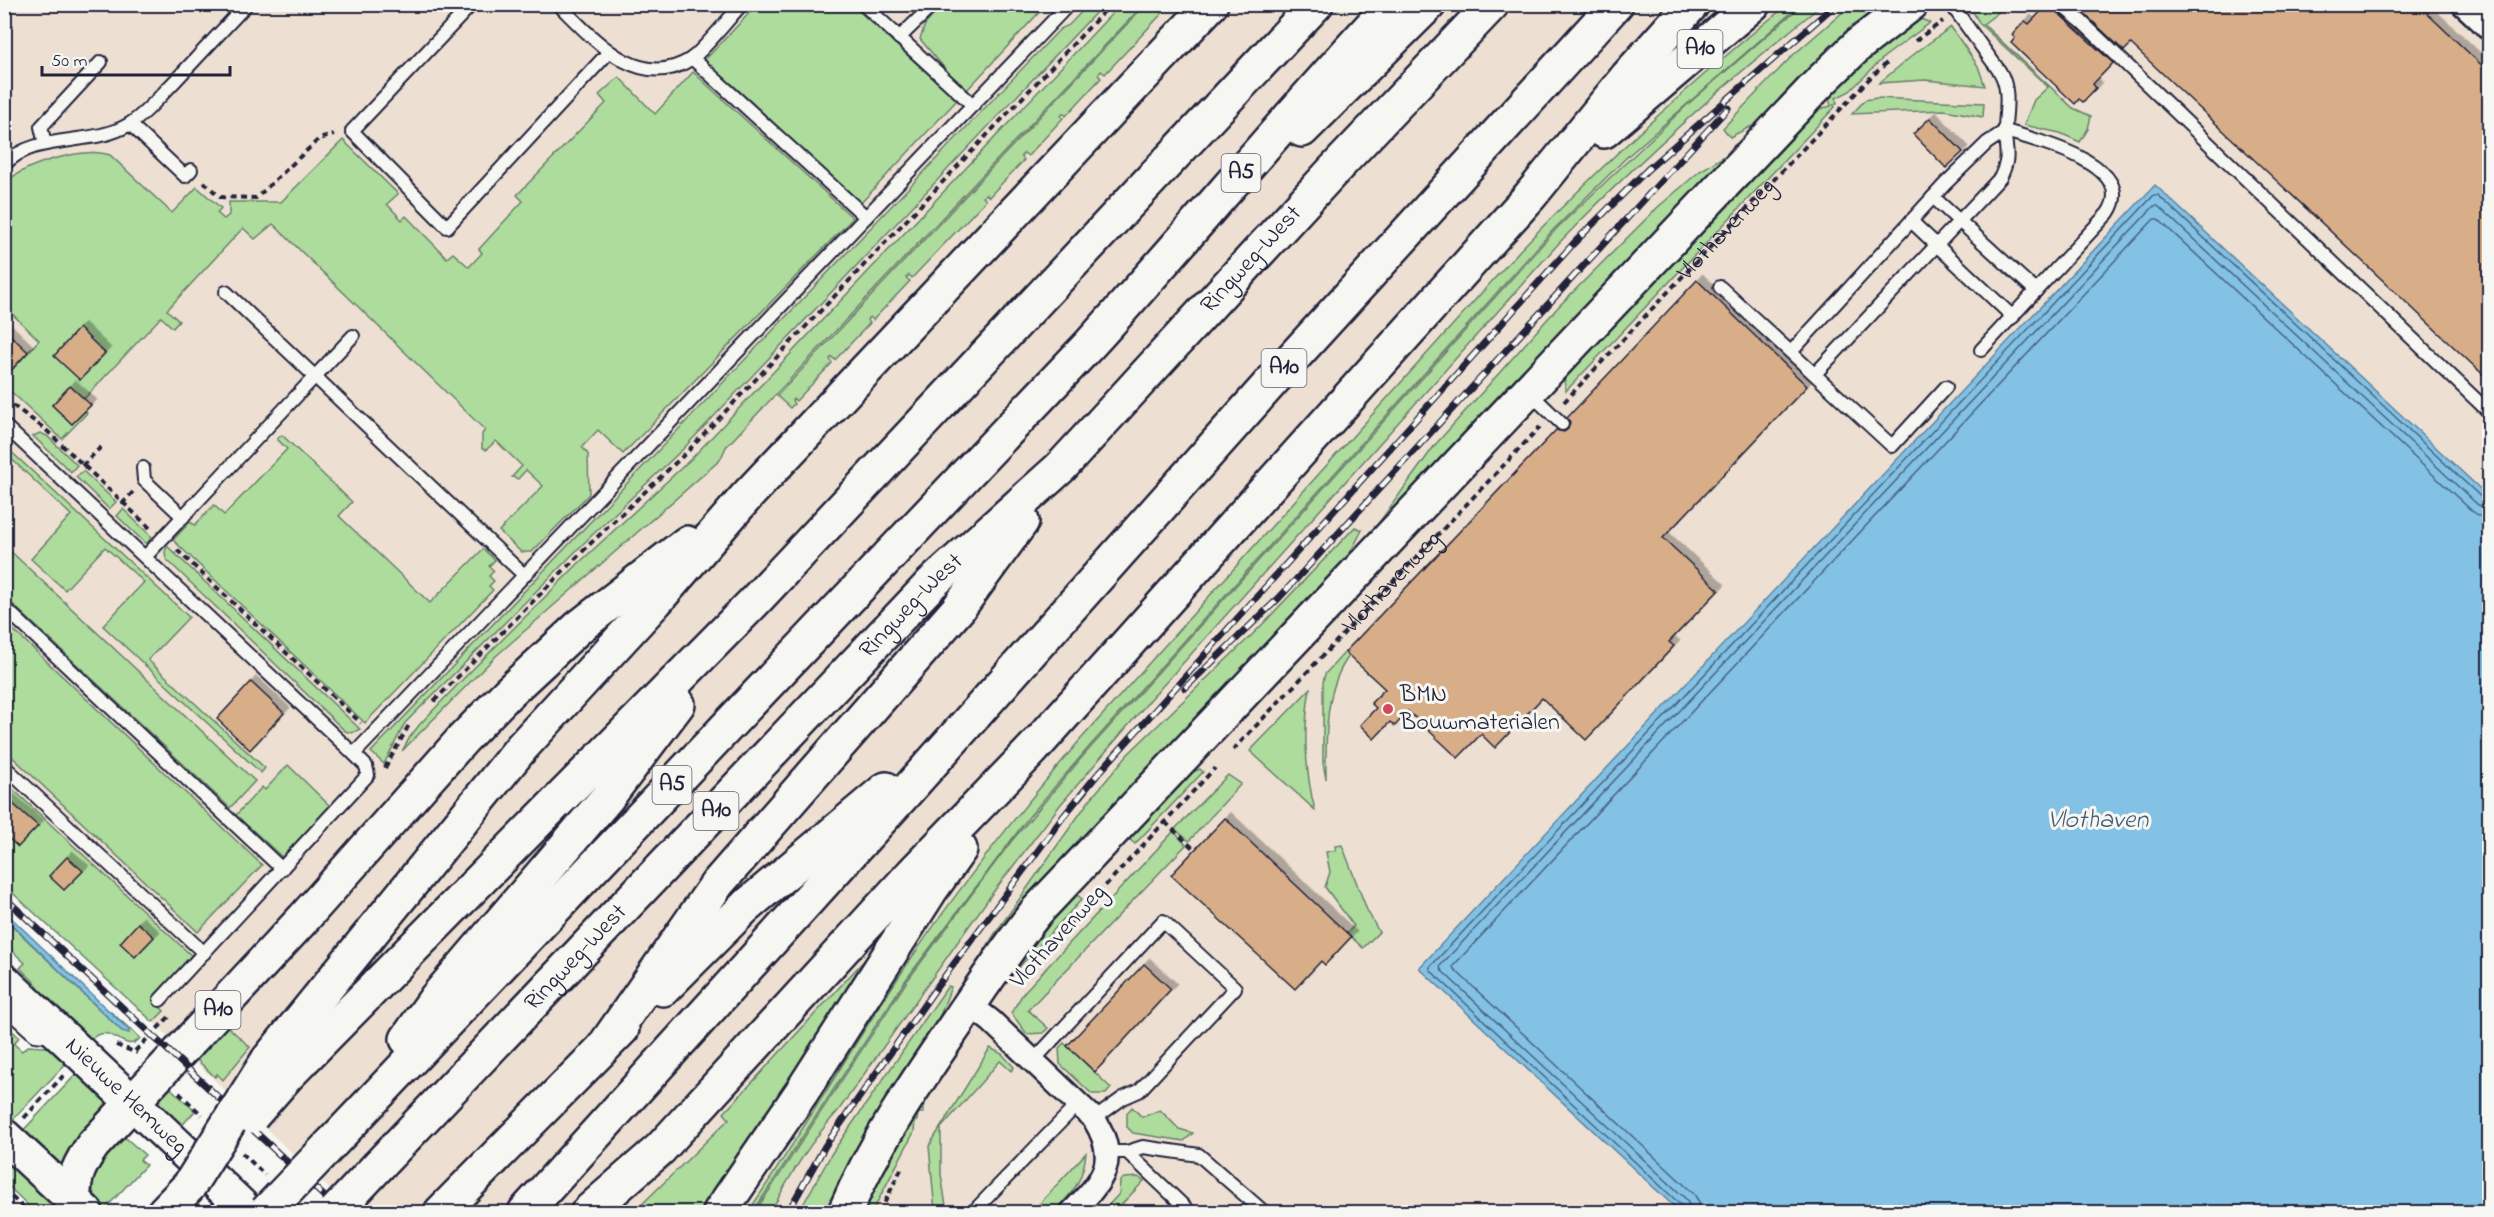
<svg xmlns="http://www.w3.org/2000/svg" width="2494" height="1217" viewBox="0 0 2494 1217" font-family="'Indie Flower',sans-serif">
	<defs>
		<filter id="shadow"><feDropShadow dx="5.5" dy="-5.5" stdDeviation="0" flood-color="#0004"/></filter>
	</defs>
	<rect width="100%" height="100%" fill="#f6f6f2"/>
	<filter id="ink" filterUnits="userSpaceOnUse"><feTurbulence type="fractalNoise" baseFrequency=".0167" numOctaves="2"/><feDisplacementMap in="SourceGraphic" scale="12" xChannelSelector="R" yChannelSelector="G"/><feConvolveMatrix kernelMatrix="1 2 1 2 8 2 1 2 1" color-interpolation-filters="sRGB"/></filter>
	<g filter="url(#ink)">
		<path fill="#ede0d2" d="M4,5H2489V1212H354L153,1022L5,886Z"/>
		<g fill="#addc9c" stroke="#687f6c" stroke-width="1.5">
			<path d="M757,5H852L957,100L860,204L732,84L720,78L703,62Z"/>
			<path d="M942,5H1046L967,90L952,77L920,39L925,25Z"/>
			<path d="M1088,5H1103L684,448L588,539L405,723L384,764L371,752L1060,29L1069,25Z"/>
			<path d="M1120,5H1143L726,447L720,460L496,656L402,751L410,737L420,724L463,679L581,561L692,458Z"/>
			<path d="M1145,5H1170L1105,74L1101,71L1098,75L1101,78L1066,116L1063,113L1061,116L1063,118L1028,156L1024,153L1021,156L1024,160L989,197L986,194L983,197L986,200L912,278L909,275L906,278L910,281L873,320L870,317L867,320L870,323L835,360L832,357L830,359L832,363L796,401L794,399L792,400L794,404L790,408L777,396Z"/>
			<path d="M1787,5H1800L1628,156L1553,230L1089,747L1028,818L905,981L753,1212H748C801,1135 848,1053 900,975C955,892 1016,815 1080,740L1520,250C1604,162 1693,81 1787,5Z"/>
			<path d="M1802,5H1822C1730,79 1641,157 1560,242L1150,700L1061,804L991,895L838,1111C811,1141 789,1176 771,1212H755L907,981L1010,843L1083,756L1558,227L1687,105Z"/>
			<path d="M1851,5H1887L1766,119L1730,137L1723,128L1792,56Z"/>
			<path d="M1983,5H2008L1983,24L2073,108L2091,116L2088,129L2080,142L2060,133L2024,125L2034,100L2048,87L1980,24L1973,12Z"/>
			<path d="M1919,18L1930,23L1884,57L1850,91L1836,98L1837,103L1833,104L1835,107L1566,391L1565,389L1564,373L1812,111L1831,106L1829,98L1824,99L1874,50Z"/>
			<path d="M1951,27L1978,66L1985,86L1925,80L1879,83L1918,51Z"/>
			<path d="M693,72L853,218L623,454L598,430L582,447L588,454L589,494L532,552H521L499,531L543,486L526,470L518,479L512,477L522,466L496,441L486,450L482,449V434L485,430L273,224L255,239L243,228L167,310L179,321L173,328L161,317L84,399L70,386L52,405L72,424L85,411L87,413L62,439L5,386L4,378L39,340L5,307V183C25,164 84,146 110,155L172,213L197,187L221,208L217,213L224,219L229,215V202H281L343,140L398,194L387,204L402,220L406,216L447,258L453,253L469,267L482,253L479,249L523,201L517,195L606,103L599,95L619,77L655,114Z"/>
			<path d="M1877,98L1984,103L1983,117L1945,110L1852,114L1865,100Z"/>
			<path d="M1747,138L1365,542L1435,445L1560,305L1658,207L1700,171L1726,155L1734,145Z"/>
			<path d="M40,433L47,436L77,465L71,472L33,436Z"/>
			<path d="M282,435L352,502L339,516L430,603L483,549L495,560L489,566L494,571L489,576L494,581L489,586L493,590L365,723L173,540L190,522L195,525L214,505L224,515L287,449L277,439Z"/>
			<path d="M5,446L189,617L148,660L265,768L261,773L103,626L144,582L105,547L65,590L31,559L71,515L5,453Z"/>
			<path d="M83,471L116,502L109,509L76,477Z"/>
			<path d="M123,509L152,537L146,544L117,516Z"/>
			<path d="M1355,527L1362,530L1345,563L956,998L994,935L1049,857L1089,801L1128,754L1257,630Z"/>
			<path d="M5,546L255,781L230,808L5,597Z"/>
			<path d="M167,546L360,729L352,733L345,731L166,559L165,552Z"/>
			<path d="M5,622L262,865L198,932L5,750Z"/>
			<path d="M1345,652L1349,656C1324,689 1326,739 1326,779L1323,763V682L1325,674Z"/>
			<path d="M1310,689C1303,727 1305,772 1315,810L1250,751Z"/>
			<path d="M288,765L330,806L282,857L236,815L262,787L265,790Z"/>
			<path d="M1200,769L1203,772L1135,844L1127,837L1188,774Z"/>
			<path d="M1228,775L1241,784L1189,841L1175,829Z"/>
			<path d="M4,781L193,957L153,1000L164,1011L153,1022L5,886Z"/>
			<path d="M1174,831L1186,845L1028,1010L1048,1028L1043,1033L1027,1034L1011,1013L1024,992Z"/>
			<path d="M1342,845L1367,910L1379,932L1363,948L1347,933L1354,926L1325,887L1330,872L1326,852L1336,850L1335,846Z"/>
			<path d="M1074,892L1082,899L1009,978L1024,952Z"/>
			<path d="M4,918L122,1031L129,1029L111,1012L140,1038C127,1054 116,1030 100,1034C94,1035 89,1041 84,1045L48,1011L37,985L20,968L25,963L5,944Z"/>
			<path d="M892,930L710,1212H634L729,1119L724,1113Z"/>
			<path d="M948,986L951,987L934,1031L831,1212H799L832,1153Z"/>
			<path d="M5,1024L19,1037L14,1044L22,1051L28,1046L63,1048L72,1057L6,1127Z"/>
			<path d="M226,1025L250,1047L223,1080L217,1074L215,1077L191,1054Z"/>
			<path d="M1064,1043L1111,1088L1106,1094H1092L1060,1064L1059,1048Z"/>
			<path d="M990,1048L1002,1054L1014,1067L1011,1071L1000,1061L941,1128V1174L947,1212H935L929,1146Z"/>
			<path d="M83,1067L121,1102L62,1174L17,1137Z"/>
			<path d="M164,1082L195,1111L176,1132L145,1102Z"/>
			<path d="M1132,1107L1142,1117L1160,1110L1179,1129L1193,1133L1184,1141L1133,1133L1127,1127V1113Z"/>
			<path d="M917,1109L924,1110V1113H918L917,1121H915L914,1132L872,1212H859Z"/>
			<path d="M118,1131L145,1155L140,1160L146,1165L102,1212H98C85,1172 97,1164 118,1131Z"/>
			<path d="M4,1148L73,1212H35L5,1183Z"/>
			<path d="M1086,1153C1083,1182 1073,1192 1054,1212H1032Z"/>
			<path d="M1138,1177L1144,1181L1120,1206L1123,1209L1120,1212H1102L1119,1194L1120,1181L1124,1178Z"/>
		</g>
		<g fill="#83c2e4" stroke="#5c82a0" stroke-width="1.5">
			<path d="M2155,185L2489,497V1212H1680L1419,968Z"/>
			<path d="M5,912L129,1030V1033L122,1031L5,918Z"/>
		</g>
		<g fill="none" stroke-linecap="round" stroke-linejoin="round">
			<g stroke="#49627f" stroke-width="1.5">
				<path d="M1684,1212L1682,1206L1430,970V967L2154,195H2158L2483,499L2490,501"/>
				<path d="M1691,1212L1687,1200L1441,970L1440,966L2154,206H2158L2478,505L2490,509"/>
				<path d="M1700,1212L1699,1202L1694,1194L1454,969L1453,966L2154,219H2158L2472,511L2481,517L2490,518"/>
			</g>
		</g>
		<g fill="#d8ae89" stroke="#22223b" stroke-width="1.5" filter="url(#shadow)">
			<path d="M2048,4H2052L2055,10L2113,63L2093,84L2096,88L2083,102L2079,99L2075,104L2011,43L2015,38L2012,35L2025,21L2029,24Z"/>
			<path d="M2074,4H2417L2490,73V381L2131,44L2124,51Z"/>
			<path d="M1930,118L1963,152L1946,168L1913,134Z"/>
			<path d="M1697,280L1807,386L1663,538L1719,590L1669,642L1674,646L1586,740L1542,698L1495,748L1481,734L1458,758L1408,711L1395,726L1390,722L1374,739L1360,725L1376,708L1371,703L1385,689L1345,652L1556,430L1564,432L1568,429L1570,422L1567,418Z"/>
			<path d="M79,328L105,353L80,380L54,356Z"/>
			<path d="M4,329L28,352L4,378Z"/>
			<path d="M70,386L91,405L72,424L52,405Z"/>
			<path d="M251,682L284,713L250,750L217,719Z"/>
			<path d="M4,796L38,826L18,847L4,834Z"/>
			<path d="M1225,818L1351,937L1325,965L1321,961L1295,989L1171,875Z"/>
			<path d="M67,857L83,871L64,890L49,876Z"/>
			<path d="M138,923L154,937L135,957L120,943Z"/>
			<path d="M1144,964L1171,989L1095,1072L1067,1046Z"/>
		</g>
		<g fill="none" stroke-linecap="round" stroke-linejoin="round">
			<g stroke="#22223b" stroke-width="16">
				<g id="lane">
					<path d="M472,4L352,131L447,227L608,53"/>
					<path d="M558,4C592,37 638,93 691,59C704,50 729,18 742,4"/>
					<path d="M863,4L973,105"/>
					<path d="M2060,4L2082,22L2490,413"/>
					<path d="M899,38L934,4"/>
					<path d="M692,58L866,217"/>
					<path d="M130,124L185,176L191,170"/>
					<path d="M45,144L41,127L101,62"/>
					<path d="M4,165C34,132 91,147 128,125C146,114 160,96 175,81C199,55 223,30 247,4"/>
					<path d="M1933,197L2036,291"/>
					<path d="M1911,221L2013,317"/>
					<path d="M1720,287L1892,446L1946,387"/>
					<path d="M226,292L524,575"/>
					<path d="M1791,352L1945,184L1987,143L2005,131C2036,140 2140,165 2108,213L1981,350"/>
					<path d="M1815,374L2000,178C2012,155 2004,149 2005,127C2006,108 2010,89 2000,72L1951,4"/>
					<path d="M1528,391L1562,424"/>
					<path d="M4,425L354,754L1069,4"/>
					<path d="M143,468L144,480L183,517"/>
					<path d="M145,557L353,336"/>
					<path d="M4,607L282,869"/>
					<path d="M4,766L204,953"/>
					<path d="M160,1000L368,775L366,766L354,754"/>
					<path d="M4,1007L35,1035L54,1037"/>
					<path d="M1033,1061L1163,921L1235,988L1139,1091L1123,1098L1094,1119"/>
					<path d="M1106,1152H1127L1190,1212"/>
					<path d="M1127,1152L1143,1147L1199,1155L1264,1212"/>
					<path d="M973,1212L1078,1104"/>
				</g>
			</g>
			<g stroke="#22223b" stroke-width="27">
				<g id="street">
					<path d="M2463,4L2490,29"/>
					<path d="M970,1005L991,1021L1094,1119C1121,1162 1102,1181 1072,1212"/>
				</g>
			</g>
			<g stroke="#22223b" stroke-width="38">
				<g id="secondary">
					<path id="s3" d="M4,981L248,1212"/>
					<path d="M4,1136L86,1212"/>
					<path d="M845,1212C874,1144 915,1084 957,1023C983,985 1008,947 1037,911L1822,80L1858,45L1911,4"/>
				</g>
			</g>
			<g stroke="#22223b" stroke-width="38">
				<g id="highway">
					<path d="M1302,130L1429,4"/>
					<path d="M1604,131L1753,4"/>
					<path d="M663,989L744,908L886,789"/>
					<path d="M407,1039L436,998L607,798L678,704"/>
					<path d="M605,1045L717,884L958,609L1022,521"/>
					<path d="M268,1060L522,747L656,601L746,497L1211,4"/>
					<path d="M286,1077L753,603L1316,4"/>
					<path d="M330,1145L1090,344C1192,232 1288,115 1392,4"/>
					<path id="s4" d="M379,1165L931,584L1061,467L1332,172L1492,4"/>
					<path d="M74,1200C72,1178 81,1162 93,1145L304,918L463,739L508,693L579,627L687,543"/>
					<path d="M164,1212L189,1186"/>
					<path d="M441,1212L622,1029"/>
					<path d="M525,1212L905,793L1290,361L1616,4"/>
					<path d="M588,1212L660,1149L912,874L1032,750L1530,196L1627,77L1692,4"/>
					<path d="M720,1212L801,1093L930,891L960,849"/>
				</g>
			</g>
			<g stroke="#22223b" stroke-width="4" stroke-dasharray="6 4.5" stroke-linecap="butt">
				<path d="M1915,41L1943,21"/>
				<path d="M204,182L220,197L256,198L319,139L334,135"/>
				<path d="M4,399L45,429L150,528"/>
				<path id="s1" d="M1564,402L1869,79L1890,60"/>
				<path d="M82,466L103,445"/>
				<path d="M122,504L133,492"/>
				<path d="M177,550L361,723"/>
				<path d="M434,701L591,543L688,451L1111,4"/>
				<path id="s2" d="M1233,750L1540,427"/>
				<path d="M385,768L409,725"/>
				<path d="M1165,822L1195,850"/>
				<path d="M1048,947L1215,768"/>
				<path d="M116,1045L137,1053"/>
				<path d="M135,1051L170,1016"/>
				<path d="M179,1093L202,1115"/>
				<path d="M24,1118L64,1075"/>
				<path d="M242,1153L265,1175"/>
				<path d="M4,1190L28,1212"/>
				<path d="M880,1212L903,1165"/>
			</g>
			<use href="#lane" stroke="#f6f6f2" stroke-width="12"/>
			<use href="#street" stroke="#f6f6f2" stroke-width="22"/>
			<use href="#secondary" stroke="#f6f6f2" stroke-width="33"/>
			<use href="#highway" stroke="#f6f6f2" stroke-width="33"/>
			<g stroke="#22223b" stroke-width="7">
				<g id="rail">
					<path d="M1185,688L1279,598L1728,108"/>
					<path d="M4,897L341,1212"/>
					<path d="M788,1212L825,1146L936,988L1063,817L1097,775L1574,243L1648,169L1836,4"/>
				</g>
			</g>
			<use href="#rail" stroke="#f6f6f2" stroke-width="4.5" stroke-dasharray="14" stroke-linecap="butt"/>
			<g stroke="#22223b" stroke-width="38" stroke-linecap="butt">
				<g id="highway-bridge">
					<path d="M252,1116L286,1077"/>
					<path d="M189,1186L268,1060"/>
					<path d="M266,1212L330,1145"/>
					<path d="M335,1212L379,1165"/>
				</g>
			</g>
			<use href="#highway-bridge" stroke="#f6f6f2" stroke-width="33"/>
		</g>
	</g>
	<circle fill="#d1495b" stroke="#f6f6f2" stroke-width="2" cx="1388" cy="709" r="6"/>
	<g text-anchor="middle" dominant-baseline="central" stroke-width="6" stroke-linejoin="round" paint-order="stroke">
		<g fill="#f6f6f2" stroke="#626272" stroke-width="1.5">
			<rect x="1677.5" y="30" width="45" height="38" rx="4.5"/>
			<rect x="1221.5" y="154" width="39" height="38" rx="4.5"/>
			<rect x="1261.5" y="349" width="45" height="38" rx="4.5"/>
			<rect x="652.5" y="766" width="39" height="38" rx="4.5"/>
			<rect x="693.5" y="792" width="45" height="38" rx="4.5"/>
			<rect x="195.5" y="991" width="45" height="38" rx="4.5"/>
		</g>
		<g font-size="22" font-weight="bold" fill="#22223b">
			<text x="1700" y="49">A10</text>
			<text x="1241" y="173">A5</text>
			<text x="1284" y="368">A10</text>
			<text x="672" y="785">A5</text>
			<text x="716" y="811">A10</text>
			<text x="218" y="1010">A10</text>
		</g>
		<g font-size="24" fill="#22223b" stroke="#f6f6f2">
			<text stroke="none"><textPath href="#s1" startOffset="237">Vlothavenweg</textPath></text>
			<text stroke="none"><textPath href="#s4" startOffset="1258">Ringweg-West</textPath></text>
			<text stroke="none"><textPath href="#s2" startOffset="231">Vlothavenweg</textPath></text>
			<text stroke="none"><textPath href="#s4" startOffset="772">Ringweg-West</textPath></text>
			<text transform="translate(1059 937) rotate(-48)">Vlothavenweg</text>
			<text stroke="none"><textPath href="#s4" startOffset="286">Ringweg-West</textPath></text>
			<text stroke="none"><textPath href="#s3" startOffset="168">Nieuwe Hemweg</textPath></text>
		</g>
		<g font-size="24" fill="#22223b" stroke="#f6f6f2" text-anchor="start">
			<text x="1400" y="695">BMN<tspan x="1400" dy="28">Bouwmaterialen</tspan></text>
		</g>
		<g font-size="26" font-style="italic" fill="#445a76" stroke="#f6f6f2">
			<text x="2098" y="821">Vlothaven</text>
		</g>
	</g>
	<rect width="2494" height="1217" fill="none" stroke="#f6f6f2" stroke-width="24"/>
	<rect x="12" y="12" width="2470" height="1193" fill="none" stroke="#22223b" stroke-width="2" filter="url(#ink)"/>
	<path d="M42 66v9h188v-9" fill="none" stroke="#22223b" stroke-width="3"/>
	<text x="51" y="66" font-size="18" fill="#22223b" stroke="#f6f6f2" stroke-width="4.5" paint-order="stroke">50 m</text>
</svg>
